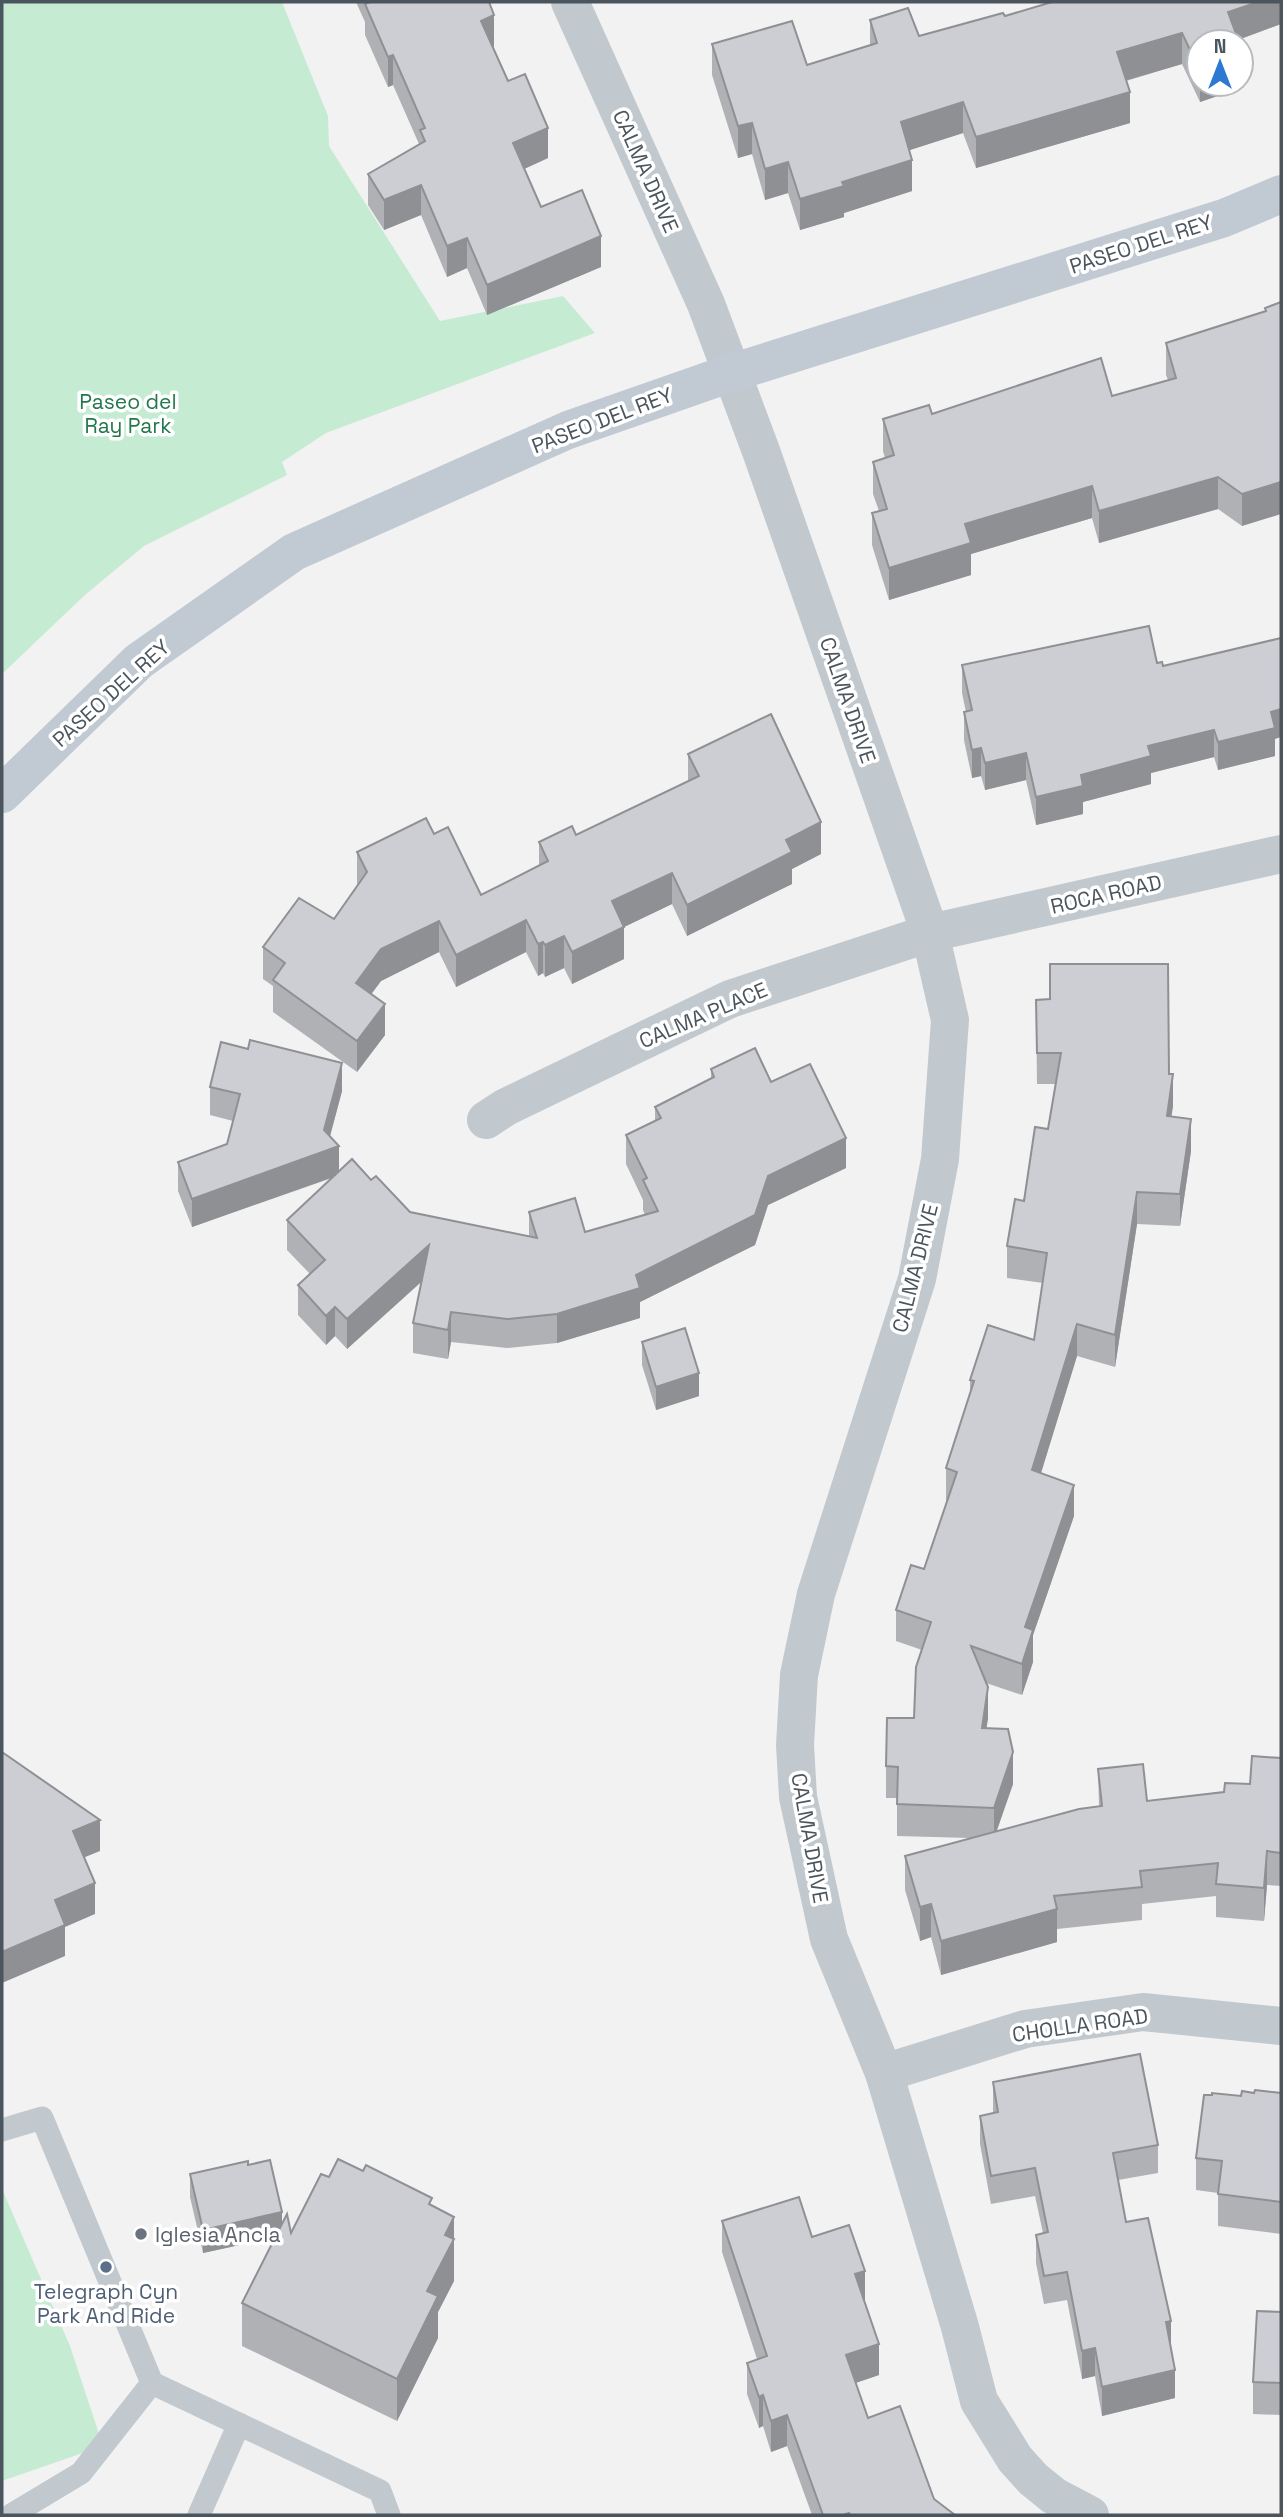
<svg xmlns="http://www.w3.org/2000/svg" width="1283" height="2517" viewBox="0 0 1283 2517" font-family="'Space Grotesk',sans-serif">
	<rect width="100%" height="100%" fill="#f3f2f2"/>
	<g fill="#c5ecd3">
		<path d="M2,2H282L328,116L329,146L440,321L563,296L595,333L326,433L282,462L287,475L144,546L85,595L2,674Z"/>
		<path d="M2,2189L70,2346L103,2446L2,2481Z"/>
	</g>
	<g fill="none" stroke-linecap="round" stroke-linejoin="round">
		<g stroke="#c1c9ce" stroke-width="23">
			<path d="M2,2130L42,2118L152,2383L380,2491L389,2515"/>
			<path d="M11,2515L81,2473L152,2383"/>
			<path d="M199,2515L239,2424"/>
		</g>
		<g stroke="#c1c9ce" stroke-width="38">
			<path d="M570,2L706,304L761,451L930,933L950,1020L940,1159L917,1279L816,1594L799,1675L795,1745L798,1797L829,1939L884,2073L960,2327L979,2401L1015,2459L1033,2479L1054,2496L1090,2515"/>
			<path d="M486,1120L506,1107L730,999L930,933L1281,854"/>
			<path d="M884,2073L1025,2029L1143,2012L1281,2026"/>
		</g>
		<path stroke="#c1cad3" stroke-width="38" d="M2,794L139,661L294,552L568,430L731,373L1224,218L1281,194"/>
	</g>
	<g fill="#afb1b5">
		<path d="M356,2H489L494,46L493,47L508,81L548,158L524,169L541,207L601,267L487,315L467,268L447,277L421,215L384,230L368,205V174L419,144L393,85L388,87L365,35V22Z"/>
		<path d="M1281,2V24L1238,40L1199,42V84H1241L1244,87L1200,102L1182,64L1126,81L1130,123L976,168L963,133L909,150L912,191L844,213V217L800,230L788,193L765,200L752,154L738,158L712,75V44L807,65L870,45V20L919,36L1005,16Z"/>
		<path d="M1281,302L1242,526L1218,509L1099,543L1092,518L971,554V575L889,600L872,545V513L879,511L873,494V462L885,458L883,451V419L1112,396L1168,380L1166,375V343L1265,311V308Z"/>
		<path d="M1157,663L1275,739V756L1218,770L1214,757L1151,773V784L1083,802V814L1036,825L1026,780L985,790L981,776L972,778L964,740V712H966L962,693V665Z"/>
		<path d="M688,754L821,854L792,869V884L687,936L672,904L624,927V959L572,984L564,968L545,977L543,973L538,976L526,952L456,987L439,952L381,981L371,994L385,1035L357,1072L273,1012V986L263,979V947L334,919L357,885V852L434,834L481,895L539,866V842L576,835L688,781Z"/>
		<path d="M1036,1000L1169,1074L1173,1106L1171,1116L1191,1151L1180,1226L1137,1224L1115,1367L1077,1356L1041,1473L1074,1516L1033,1635V1662L1022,1695L986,1683L988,1718L986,1728L1013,1784L996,1831L1099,1806L1098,1769L1147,1801L1224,1792L1250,1784L1281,1758V1886L1267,1885L1264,1921L1216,1917V1896L1142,1904V1920L1057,1929V1942L941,1975L931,1937L920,1941L905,1890V1856L970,1838L897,1836V1798H886V1766L914,1718L922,1650L896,1641V1610L924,1569L947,1501L946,1500V1468L970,1394V1380L1034,1340L1043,1283L1007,1278V1246L1048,1129L1055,1084H1037Z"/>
		<path d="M711,1069L771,1082L846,1168L768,1205L755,1245L640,1302V1318L557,1343L507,1348L451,1342L448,1359L413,1353V1323L421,1281L347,1349L335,1336L326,1345L298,1315V1285L310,1274L287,1250V1220L332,1178L192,1227L178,1191V1162L227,1144L233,1121L210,1115V1087L342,1091L330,1136L339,1171L371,1180L410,1212L529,1236V1212L585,1232L645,1215L643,1210V1200L626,1164V1135L655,1121V1107L711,1079Z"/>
		<path d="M642,1342L699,1396L656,1410L642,1365Z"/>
		<path d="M993,2082L1158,2145V2173L1118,2180L1126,2222L1171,2348L1175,2398L1102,2416L1095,2376L1082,2379L1067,2300L1044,2304L1036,2263V2235L1043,2233L1035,2196L991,2204L980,2144V2116L993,2113Z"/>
		<path d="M1254,2093H1281V2234L1218,2226V2193L1196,2190V2158L1241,2096Z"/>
		<path d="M248,2165L282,2223L291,2233L329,2177L432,2206L454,2259V2281L438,2312V2338L397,2421L242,2346V2303L275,2237L203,2253L190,2197V2174Z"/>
		<path d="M722,2221L812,2237L865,2302L879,2375L856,2383L868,2418L934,2499L955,2515H812L787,2446L771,2452L763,2426L759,2428L747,2394V2363L757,2359L722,2252Z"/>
		<path d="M1281,2312V2415L1253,2414V2382Z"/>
	</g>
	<g fill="#8f9094">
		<path d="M1258,2H1281V24L1232,42L1228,12Z"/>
		<path d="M494,15V46L481,52V21Z"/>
		<path d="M1182,33V64L1117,83V52Z"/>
		<path d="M393,55V85L388,87V57Z"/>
		<path d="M1244,56V87L1200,102V84H1241V57Z"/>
		<path d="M1130,92V123L976,168V137Z"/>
		<path d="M963,102V133L901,153V122Z"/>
		<path d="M752,123V154L738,158V126Z"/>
		<path d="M548,128V158L513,174V143Z"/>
		<path d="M912,160V191L844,213V217L800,230V199L842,182Z"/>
		<path d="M788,162V193L765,200V169Z"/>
		<path d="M421,185V215L384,230V200Z"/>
		<path d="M601,236V267L487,315V285Z"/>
		<path d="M467,238V268L447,277V246Z"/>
		<path d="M1218,477V509L1099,543V511Z"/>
		<path d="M1281,482V514L1242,526V494Z"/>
		<path d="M1092,486V518L971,554V575L889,600V568L965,524Z"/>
		<path d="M1281,709V737L1275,739V756L1218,770V742L1271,712Z"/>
		<path d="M1214,730V757L1151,773V784L1083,802V814L1036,825V797L1081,775L1148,746Z"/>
		<path d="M981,748V776L972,778V750Z"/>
		<path d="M1026,753V780L985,790V763Z"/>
		<path d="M821,822V854L792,869V884L687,936V905L786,840Z"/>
		<path d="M672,873V904L624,927V959L572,984V952L612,901Z"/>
		<path d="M526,920V952L456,987V955Z"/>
		<path d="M439,921V952L381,981L356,1015V983L381,949Z"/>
		<path d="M564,936V968L545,977V945Z"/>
		<path d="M543,942V973L538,976V944Z"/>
		<path d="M385,1004V1035L357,1072V1041Z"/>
		<path d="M342,1063V1091L326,1151L339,1146V1175L192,1227V1199L324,1130Z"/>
		<path d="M1173,1074V1106L1167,1147V1116Z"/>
		<path d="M1191,1119V1151L1180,1226V1194Z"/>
		<path d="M846,1138V1168L768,1205L755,1245L640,1302V1318L557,1343V1314L636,1275L768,1176Z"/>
		<path d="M1137,1192V1224L1115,1367V1335Z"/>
		<path d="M429,1245V1275L347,1349V1319Z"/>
		<path d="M335,1307V1336L326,1345V1316Z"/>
		<path d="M451,1312V1342L448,1359V1330Z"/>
		<path d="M1077,1324V1356L1032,1502V1470Z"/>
		<path d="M699,1373V1396L656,1410V1387Z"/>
		<path d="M1074,1485V1516L1033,1635V1662L1022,1695V1664L1025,1627Z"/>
		<path d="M988,1687V1718L982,1760V1728Z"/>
		<path d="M1013,1752V1784L994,1839V1808Z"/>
		<path d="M100,1820V1851L73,1862V1831Z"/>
		<path d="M1267,1851V1885L1264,1921V1888Z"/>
		<path d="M95,1883V1914L65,1927V1956L2,1983V1952L55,1900Z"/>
		<path d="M931,1904V1937L920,1941V1907Z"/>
		<path d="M1057,1909V1942L941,1975V1941Z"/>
		<path d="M282,2212V2236L203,2253V2230Z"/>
		<path d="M454,2217V2281L438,2312V2338L397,2421V2379L427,2291L445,2235Z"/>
		<path d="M865,2271V2302L855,2274Z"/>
		<path d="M1171,2321V2349L1166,2322Z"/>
		<path d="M879,2344V2375L846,2386V2355Z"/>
		<path d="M1095,2348V2376L1082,2379V2351Z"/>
		<path d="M1175,2370V2398L1102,2416V2387Z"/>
		<path d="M763,2395V2426L759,2428V2397Z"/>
		<path d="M787,2415V2446L771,2452V2421Z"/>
	</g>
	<g fill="#ccced3" stroke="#8f9094" stroke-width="2">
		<path d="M370,2H489L494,15L481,21L508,81L525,74L548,128L513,143L541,207L582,190L601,236L487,285L467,238L447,246L421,185L384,200L368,174L425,141L420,130L425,128L393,55L388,57L365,4Z"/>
		<path d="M1052,2H1258L1228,12L1239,42H1199V69L1182,33L1117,52L1130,92L976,137L963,102L901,122L912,160L842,182L844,186L800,199L788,162L765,169L752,123L738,126L712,44L792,21L807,65L877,43L870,20L908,8L919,36L1003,13L1005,16Z"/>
		<path d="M1281,302V482L1242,494L1218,477L1099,511L1092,486L965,524L971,543L889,568L872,513L887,509L873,462L894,455L883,419L929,405L932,414L1101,358L1112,396L1176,378L1166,343L1266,311L1265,308Z"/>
		<path d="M1149,626L1157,663L1162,662L1163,666L1281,638V709L1271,712L1275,728L1218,742L1214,730L1148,746L1151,756L1081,775L1083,786L1036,797L1026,753L985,763L981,748L972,750L964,712L972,710L962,665Z"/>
		<path d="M771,714L821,822L786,840L792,852L687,905L672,873L612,901L624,927L572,952L564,936L545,945L543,942L538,944L526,920L456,955L439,921L381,949L356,983L385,1004L357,1041L273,980L285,963L263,947L299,898L334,919L367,872L357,852L426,818L434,834L448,827L481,895L548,861L539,842L572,826L576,835L699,776L688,754Z"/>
		<path d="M1050,964H1168L1169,1074H1173L1167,1116L1191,1119L1180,1194L1137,1192L1115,1335L1077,1324L1032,1470L1074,1485L1025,1627L1033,1630L1022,1664L971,1646L988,1687L982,1728L1008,1729L1013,1752L994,1808L897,1804L898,1767L886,1766L887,1718H914L916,1667L931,1622L896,1610L911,1565L924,1569L957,1472L946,1468L974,1381L970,1380L988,1325L1034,1340L1047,1253L1007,1246L1015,1199L1024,1201L1035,1127L1048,1129L1061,1053H1037L1036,1000L1050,999Z"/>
		<path d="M250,1040L342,1063L324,1130L339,1146L192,1199L178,1162L227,1144L240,1094L210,1087L221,1042L248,1049Z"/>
		<path d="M755,1048L771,1082L810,1064L846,1138L768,1176L755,1215L636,1275L640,1288L557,1314L507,1319L451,1312L448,1330L413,1323L429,1245L347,1319L335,1307L326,1316L298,1285L325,1260L287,1220L352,1159L371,1180L376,1176L410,1212L537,1238L529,1212L575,1198L585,1232L658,1211L643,1180L647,1178L626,1135L661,1118L655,1107L714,1077L711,1069Z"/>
		<path d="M685,1328L699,1373L656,1387L642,1342Z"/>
		<path d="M2,1752L100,1820L73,1831L95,1883L55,1900L65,1925L2,1952Z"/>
		<path d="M1252,1756L1281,1758V1853L1267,1851L1264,1888L1216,1884L1218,1863L1140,1871L1142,1887L1054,1896L1057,1909L941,1941L931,1904L920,1907L905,1856L1079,1809L1102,1806L1098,1769L1143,1764L1147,1801L1224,1792L1225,1783L1250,1784Z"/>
		<path d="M1140,2054L1158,2145L1113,2153L1126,2222L1148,2218L1171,2321L1166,2322L1175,2370L1102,2387L1095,2348L1082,2351L1067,2272L1044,2276L1036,2235L1048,2232L1035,2168L991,2176L980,2116L998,2112L993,2082Z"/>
		<path d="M1255,2090L1281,2093V2202L1218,2194L1222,2161L1196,2158L1204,2095H1212V2093L1241,2096L1242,2091L1254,2093Z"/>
		<path d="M338,2159L363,2171L366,2165L432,2198L429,2204L454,2217L445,2235L454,2239L427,2291L438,2296L397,2379L242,2303L287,2214L291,2233L321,2174L329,2177Z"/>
		<path d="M270,2160L282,2212L203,2230L190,2174L248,2161V2165Z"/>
		<path d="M799,2197L812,2237L849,2225L865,2271L855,2274L879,2344L846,2355L868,2418L900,2406L934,2499L955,2515H850L849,2513L843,2515H823L787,2415L771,2421L763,2395L759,2397L747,2363L767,2356L722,2221Z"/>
		<path d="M1257,2311L1281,2312V2383L1253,2382Z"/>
	</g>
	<circle fill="#6b7280" stroke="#fff" stroke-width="2.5" cx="141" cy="2234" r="7"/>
	<circle fill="#5c6f8a" stroke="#fff" stroke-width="2.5" cx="106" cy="2267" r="7"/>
	<g text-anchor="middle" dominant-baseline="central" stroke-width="7" stroke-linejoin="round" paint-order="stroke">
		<g font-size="21" fill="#4b555d" stroke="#fff">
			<text transform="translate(646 171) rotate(66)">CALMA DRIVE</text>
			<text transform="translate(1141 244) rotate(-18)">PASEO DEL REY</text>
			<text transform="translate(602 420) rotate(-21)">PASEO DEL REY</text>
			<text transform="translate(111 693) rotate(-42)">PASEO DEL REY</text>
			<text transform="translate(848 700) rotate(71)">CALMA DRIVE</text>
			<text transform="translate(1106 894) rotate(-13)">ROCA ROAD</text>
			<text transform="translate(703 1015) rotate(-23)">CALMA PLACE</text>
			<text transform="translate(915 1268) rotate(-76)">CALMA DRIVE</text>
			<text transform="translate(810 1838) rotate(80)">CALMA DRIVE</text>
			<text transform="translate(1080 2025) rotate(-8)">CHOLLA ROAD</text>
		</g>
		<g font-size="21" fill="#22784b" stroke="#fff">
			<text x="128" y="401">Paseo del<tspan x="128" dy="24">Ray Park</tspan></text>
		</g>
		<g font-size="21" fill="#5b616d" stroke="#fff" text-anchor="start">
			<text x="155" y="2234">Iglesia Ancla</text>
		</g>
		<g font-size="21" fill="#4e5e75" stroke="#fff">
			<text x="106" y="2291">Telegraph Cyn<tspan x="106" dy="24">Park And Ride</tspan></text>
		</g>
	</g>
	<rect width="1283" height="2517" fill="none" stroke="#4b555d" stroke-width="7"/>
	<g transform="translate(1220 63)"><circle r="33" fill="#ffffff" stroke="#b7bbbe" stroke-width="2"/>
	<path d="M0-5L12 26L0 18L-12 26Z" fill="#2c79d3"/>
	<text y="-10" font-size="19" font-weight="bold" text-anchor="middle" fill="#4b555d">N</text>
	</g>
</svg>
